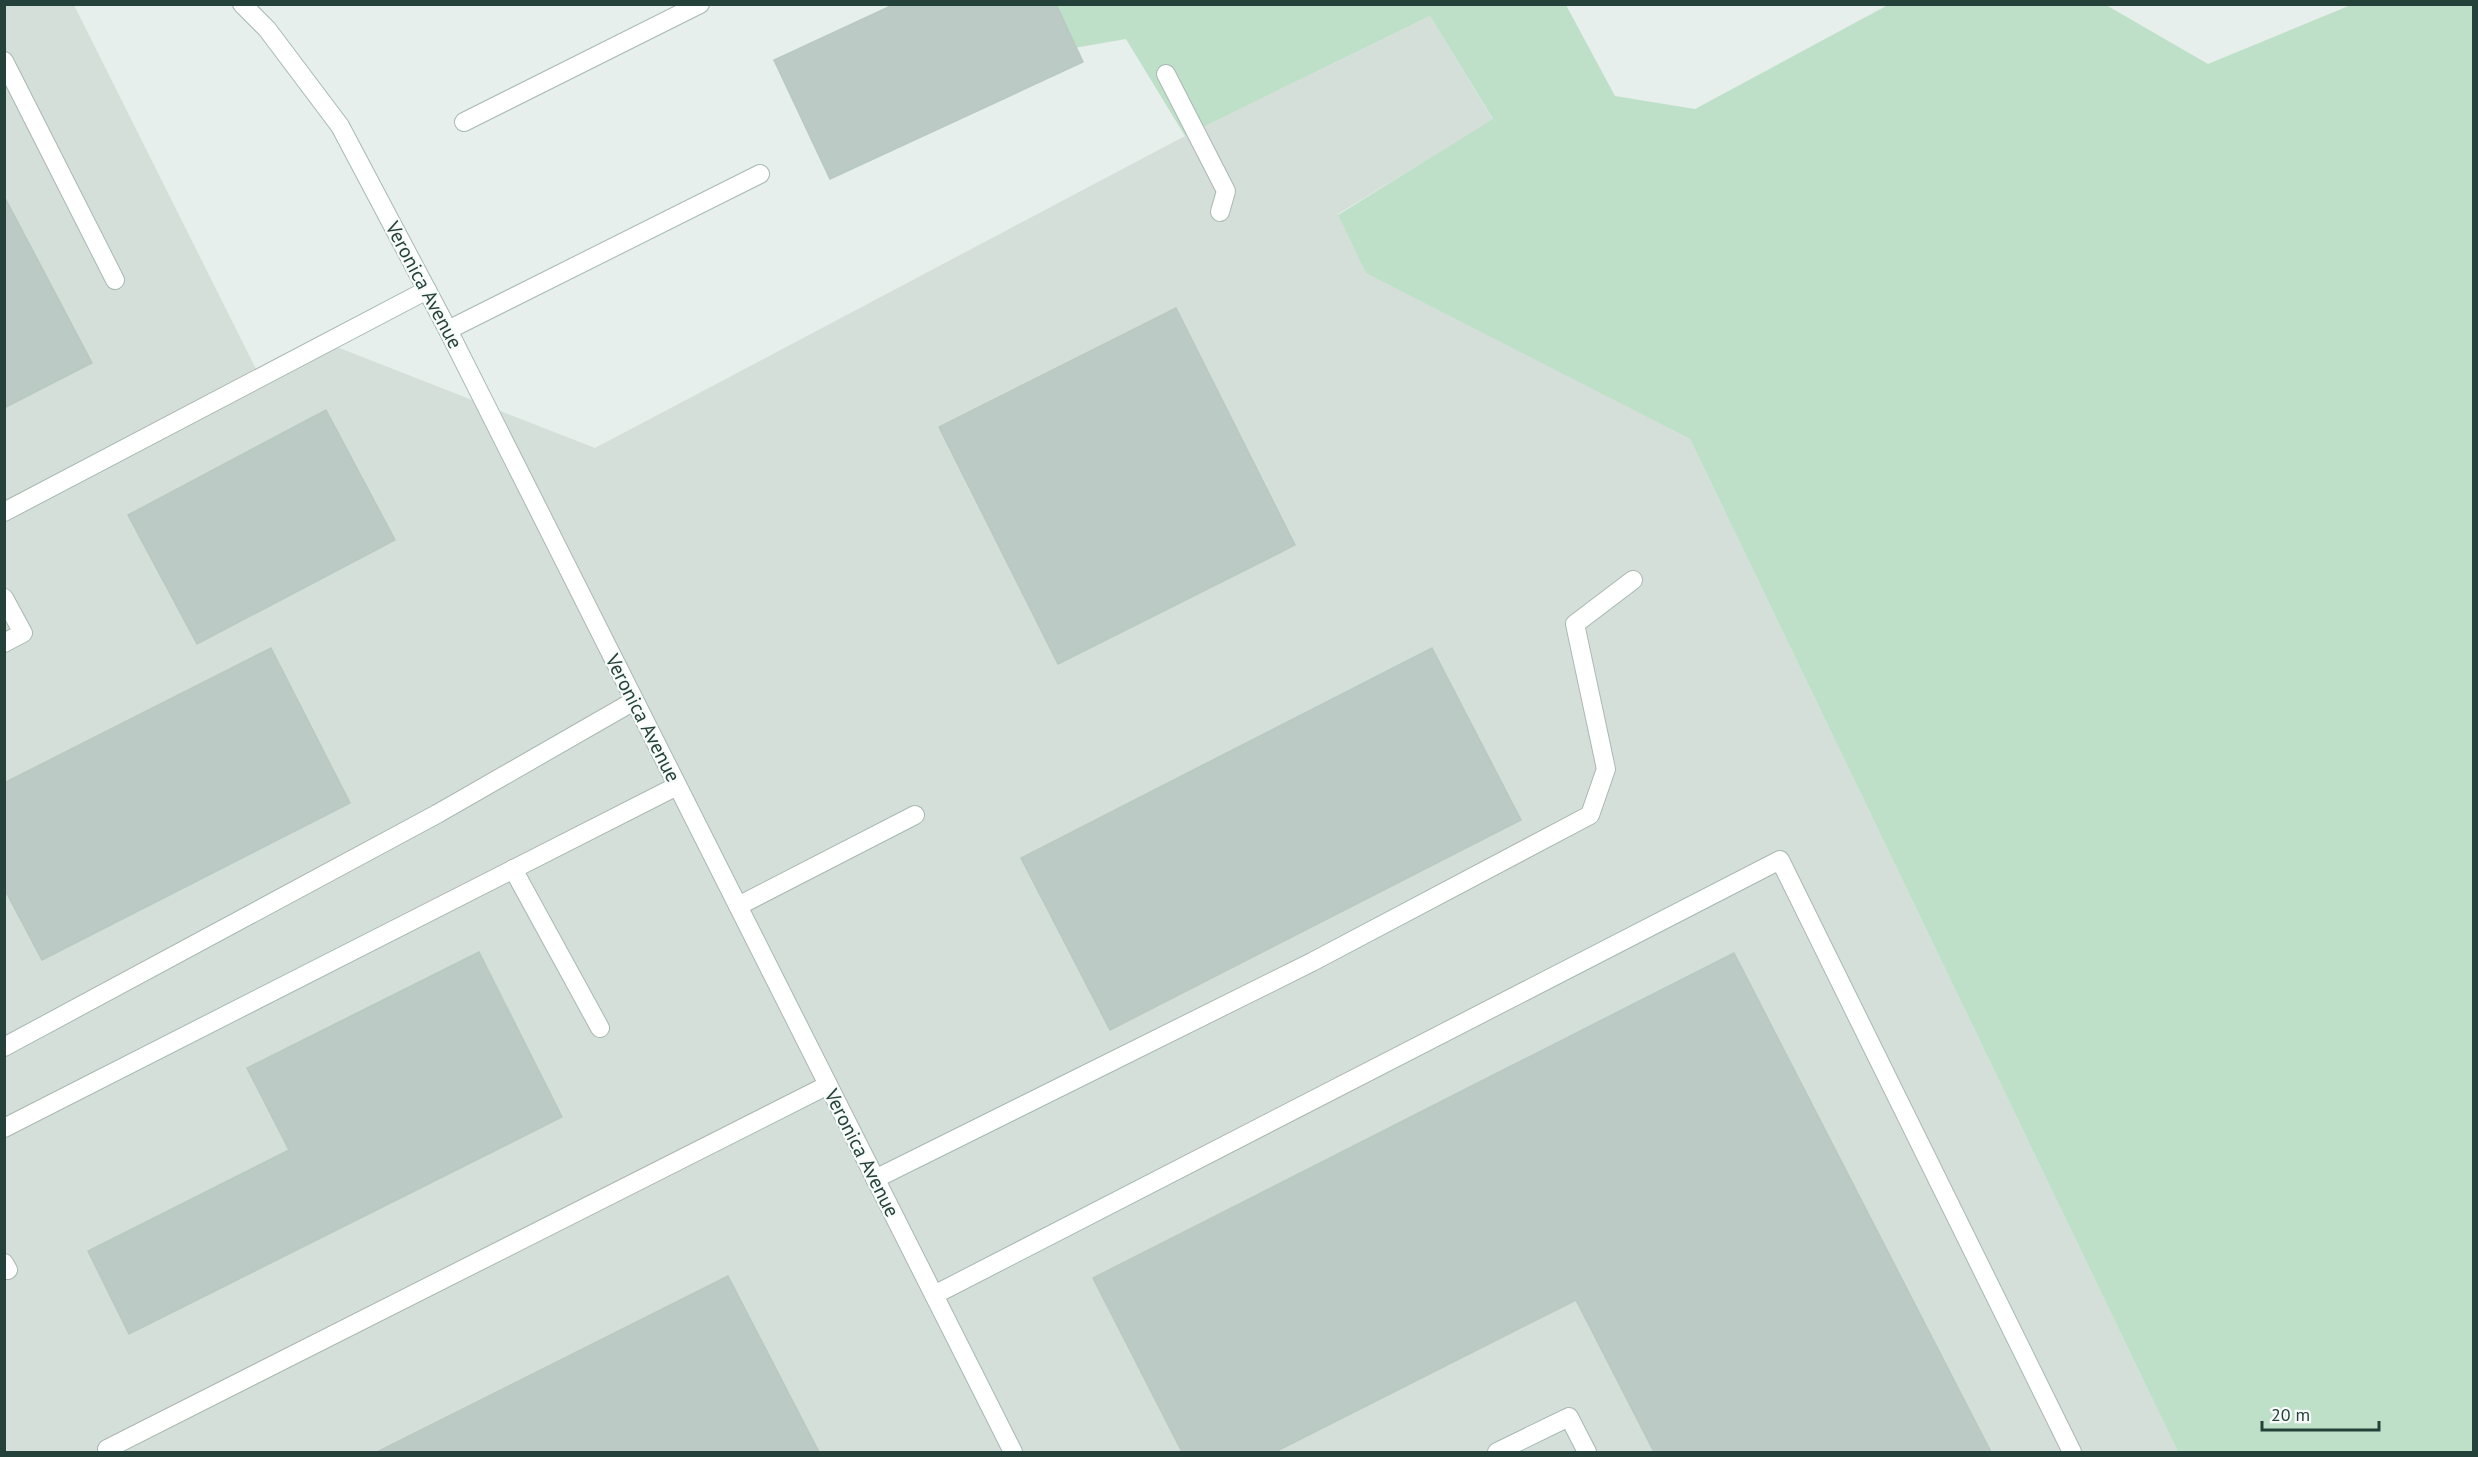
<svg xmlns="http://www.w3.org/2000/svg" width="2478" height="1457" viewBox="0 0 2478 1457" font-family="'PT Sans',sans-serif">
	<rect width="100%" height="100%" fill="#e6efeb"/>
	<path fill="#d4dfda" d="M5,4L74,5L257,371L319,340L595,448L1185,136L1430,16L1493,120L1338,214L1366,272L1690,439L2178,1452H5Z"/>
	<path fill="#bfe0c8" d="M887,5H1566L1615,96L1695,109L1888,5H2106L2208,64L2351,5H2473V1452H2178L1690,439L1366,273L1338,215L1493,119L1430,16L1185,136L1126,39L923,74Z"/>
	<g fill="#bbcac4" stroke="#b8c9c2" stroke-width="1.5">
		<path d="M895,4H1056L1083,62L830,179L774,60Z"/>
		<path d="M4,196L92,363L4,408Z"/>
		<path d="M1176,308L1295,545L1058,664L939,427Z"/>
		<path d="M326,410L395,540L197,644L128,515Z"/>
		<path d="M271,648L350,803L42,960L4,888V783Z"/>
		<path d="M1432,648L1521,820L1110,1030L1021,858Z"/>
		<path d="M479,952L562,1117L129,1334L88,1251L289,1150L247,1068Z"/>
		<path d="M1734,953L1991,1452H1654L1576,1300L1275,1452H1182L1093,1278Z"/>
		<path d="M728,1276L819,1452H377Z"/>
	</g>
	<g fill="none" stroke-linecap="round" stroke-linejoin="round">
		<g stroke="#a8b8b2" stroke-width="20">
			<g id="minor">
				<path d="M242,4L267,29L340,126L448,330L1013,1452"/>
				<path d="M4,61L115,280"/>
				<path d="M1166,74L1226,191L1220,212"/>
				<path d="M464,122L700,4"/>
				<path d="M448,330L760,174"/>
				<path d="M4,512L427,290"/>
				<path d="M4,598L23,633L4,643"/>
				<path d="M513,869L600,1028"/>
				<path d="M738,906L915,815"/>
				<path d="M4,1047L437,814L634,701"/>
				<path d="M4,1128L677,786"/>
				<path d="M875,1179L1312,962L1590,815L1606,769L1575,624L1633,580"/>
				<path d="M4,1263L8,1270"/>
				<path d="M934,1295L1780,860L2072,1452"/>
				<path d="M107,1449L828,1085"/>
				<path d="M1497,1452L1569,1417L1587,1452"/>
			</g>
		</g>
		<use href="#minor" stroke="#fff" stroke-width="18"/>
	</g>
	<g text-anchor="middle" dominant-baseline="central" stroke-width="4.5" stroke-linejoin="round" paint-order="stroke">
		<g font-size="20" fill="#24423a" stroke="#f7fbf9">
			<text transform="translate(424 285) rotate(62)">Veronica Avenue</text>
			<text transform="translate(643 718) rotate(63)">Veronica Avenue</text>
			<text transform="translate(862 1153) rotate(63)">Veronica Avenue</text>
		</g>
	</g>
	<rect width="2478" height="1457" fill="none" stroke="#24423a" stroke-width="12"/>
	<path d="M2262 1421v9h117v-9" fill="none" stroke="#24423a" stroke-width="3"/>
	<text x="2271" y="1421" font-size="18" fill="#24423a" stroke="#f7fbf9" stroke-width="4.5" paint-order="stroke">20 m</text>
</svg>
